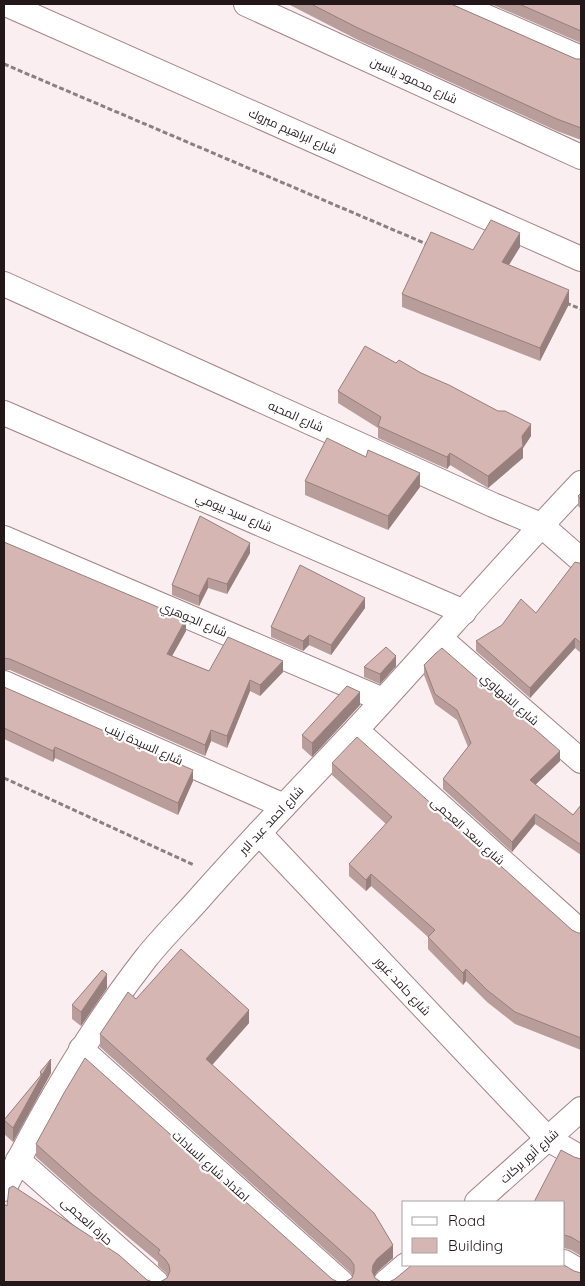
<svg xmlns="http://www.w3.org/2000/svg" width="585" height="1286" viewBox="0 0 585 1286" font-family="Quicksand,Cairo,sans-serif">
	<rect width="100%" height="100%" fill="#fbeef0"/>
	<g fill="none" stroke-linecap="round" stroke-linejoin="round">
		<g stroke="#a28489" stroke-width="26">
			<g id="street">
				<path d="M6,4L581,259"/>
				<path d="M246,4L581,157"/>
				<path d="M457,4L581,58"/>
				<path d="M4,284L493,505L541,525L581,560"/>
				<path d="M4,413L464,612"/>
				<path d="M4,538L383,700"/>
				<path d="M440,638L581,761"/>
				<path d="M4,683L284,806"/>
				<path d="M356,730L581,932"/>
				<path d="M259,833L548,1139L581,1158"/>
				<path d="M81,1049L341,1282"/>
				<path d="M18,1160L156,1282"/>
				<path d="M4,1189C44,1108 90,1030 146,958C162,938 181,919 198,900C249,842 302,787 355,731C431,649 504,564 581,483"/>
				<path d="M477,1202L581,1109"/>
				<path d="M564,1262L581,1272"/>
				<path d="M386,1282L406,1265"/>
			</g>
		</g>
		<g stroke="#8b7f81" stroke-width="3" stroke-dasharray="5 2.5" stroke-linecap="butt">
			<path d="M4,64L429,245"/>
			<path d="M566,303L581,309"/>
			<path d="M4,778L194,865"/>
		</g>
		<use href="#street" stroke="#fff" stroke-width="24"/>
	</g>
	<g fill="#b89d9a">
		<path d="M288,4H451L576,59H581V140L557,131L358,40Z"/>
		<path d="M491,4H581V43Z"/>
		<path d="M520,247L509,265L569,304L540,361L402,307V294L473,250Z"/>
		<path d="M396,363L421,373L531,436L523,448V458L488,488L450,465L447,469L378,438V428L338,403V391Z"/>
		<path d="M305,481L420,487L388,530L305,495Z"/>
		<path d="M581,493V509L578,506V496Z"/>
		<path d="M4,542L186,631L172,656L209,671L283,672L260,696L250,691L227,748L211,741L205,756L10,670H4Z"/>
		<path d="M250,553L227,594L208,588L199,606L172,595V585Z"/>
		<path d="M579,563H581V653L575,648L530,698L476,651V641L536,613Z"/>
		<path d="M365,608L331,655L309,645L303,651L271,637V627Z"/>
		<path d="M424,665L560,761L535,785L573,815L581,805V855L535,824L512,852L443,789V779L468,747L457,720L435,704L424,675Z"/>
		<path d="M396,666L380,684L364,677V667Z"/>
		<path d="M4,687L193,781L178,815L55,758L53,762L4,739Z"/>
		<path d="M360,705L312,757L302,748V735Z"/>
		<path d="M332,763L572,930L578,933H581V1050L515,1024L487,1002L466,981L463,985L428,949V937L371,886L366,891L349,876V864L386,824L332,775Z"/>
		<path d="M107,988L81,1026L72,1019V1005Z"/>
		<path d="M136,999L249,1023L212,1065L393,1258L377,1272L374,1276L375,1278L381,1282H345L352,1278L353,1276L350,1272L100,1047V1034Z"/>
		<path d="M40,1072L51,1073L13,1142L4,1134V1120L40,1077Z"/>
		<path d="M581,1127V1142H580V1129Z"/>
		<path d="M36,1144L332,1279L160,1282L167,1278L168,1276L165,1272L158,1266V1262L91,1206L36,1157Z"/>
		<path d="M574,1157L581,1159V1256L571,1250L564,1248V1202Z"/>
	</g>
	<g fill="#967f7d">
		<path d="M520,233V247L502,276V262Z"/>
		<path d="M569,290V304L540,361V348Z"/>
		<path d="M531,424V436L523,448V458L488,488V476L522,436Z"/>
		<path d="M450,453V465L447,469V457Z"/>
		<path d="M420,473V487L388,530V516Z"/>
		<path d="M250,543V553L227,594V584Z"/>
		<path d="M208,578V588L199,606V596Z"/>
		<path d="M365,598V608L331,655V645Z"/>
		<path d="M186,619V631L167,665V654Z"/>
		<path d="M309,635V645L303,651V641Z"/>
		<path d="M575,638V648L530,698V688Z"/>
		<path d="M396,656V666L380,684V674Z"/>
		<path d="M283,661V672L260,696V685Z"/>
		<path d="M250,680V691L227,748V736Z"/>
		<path d="M360,692V705L312,757V743Z"/>
		<path d="M211,730V741L205,756V745Z"/>
		<path d="M55,747V758L53,762V751Z"/>
		<path d="M560,751V761L530,790V780Z"/>
		<path d="M193,770V781L178,815V803Z"/>
		<path d="M535,814V824L512,852V842Z"/>
		<path d="M371,874V886L366,891V880Z"/>
		<path d="M466,969V981L463,985V973Z"/>
		<path d="M107,974V988L81,1026V1012Z"/>
		<path d="M249,1010V1023L206,1072V1059Z"/>
		<path d="M51,1059V1073L13,1142V1128Z"/>
		<path d="M393,1245V1258L377,1272L373,1278L372,1282L373,1265L377,1259Z"/>
	</g>
	<g fill="#d6b6b3" stroke="#967f7d">
		<path d="M311,4H451L576,59H581V128L557,119L358,28Z"/>
		<path d="M519,4H581V31Z"/>
		<path d="M491,220L520,233L502,262L569,290L540,348L402,294L431,232L473,250Z"/>
		<path d="M365,346L396,363L399,360L421,373L449,385L498,411H505L531,424L522,436L523,446L488,476L450,453L447,457L378,426L381,417L338,391Z"/>
		<path d="M327,438L366,457L368,450L420,473L388,516L305,481Z"/>
		<path d="M581,493V499L578,496Z"/>
		<path d="M200,516L250,543L227,584L208,578L199,596L172,585Z"/>
		<path d="M4,542L186,619L167,654L209,671L228,637L283,661L260,685L250,680L227,736L211,730L205,745L10,659L4,658Z"/>
		<path d="M575,562L579,563H581V643L575,638L530,688L476,641L502,625L521,599L536,613Z"/>
		<path d="M300,565L365,598L331,645L309,635L303,641L271,627Z"/>
		<path d="M386,647L396,656L380,674L364,667Z"/>
		<path d="M442,648L560,751L530,780L573,815L581,805V845L535,814L512,842L443,779L471,743L457,710L435,694L424,665L435,654Z"/>
		<path d="M347,686L360,692L312,743L302,735Z"/>
		<path d="M4,687L193,770L178,803L55,747L53,751L4,728Z"/>
		<path d="M357,737L572,930L578,933H581V1038L515,1012L487,990L466,969L463,973L428,937L435,930L371,874L366,880L349,864L392,817L332,763Z"/>
		<path d="M181,949L249,1010L206,1059L374,1213L393,1245L377,1259L373,1265L372,1271L375,1278L381,1282H385H341H345L352,1278L354,1272V1265L350,1259L100,1034L128,992L136,999Z"/>
		<path d="M102,970L107,974L81,1012L72,1005Z"/>
		<path d="M85,1058L332,1279L338,1282H158H160L167,1278L170,1271L169,1265L165,1259L158,1253L160,1250L91,1193L36,1144L64,1093Z"/>
		<path d="M51,1059L13,1128L4,1120L42,1074L40,1072Z"/>
		<path d="M561,1150L574,1157L581,1159V1243L571,1237L564,1235V1202H534Z"/>
		<path d="M13,1186L119,1255L147,1280L153,1282H4V1204L7,1206L9,1188Z"/>
		<path d="M412,1265H564L574,1271L581,1273V1282H389L395,1279Z"/>
	</g>
	<g text-anchor="middle" dominant-baseline="central" stroke-width="4.5" stroke-linejoin="round" paint-order="stroke">
		<g font-size="12" fill="#231719" stroke="#fff">
			<text transform="translate(414 80) rotate(25)">شارع محمود ياسين</text>
			<text transform="translate(293 131) rotate(24)">شارع ابراهيم مبروك</text>
			<text transform="translate(296 416) rotate(24)">شارع المحبه</text>
			<text transform="translate(234 512) rotate(23)">شارع سيد بيومي</text>
			<text transform="translate(194 619) rotate(23)">شارع الجوهري</text>
			<text transform="translate(510 699) rotate(41)">شارع الشهاوي</text>
			<text transform="translate(144 744) rotate(24)">شارع السيدة زينب</text>
			<text transform="translate(271 820) rotate(-47)">شارع احمد عبد البر</text>
			<text transform="translate(468 831) rotate(42)">شارع سعد العجمى</text>
			<text transform="translate(403 986) rotate(47)">شارع حامد غبور</text>
			<text transform="translate(529 1156) rotate(-42)">شارع أنور بركات</text>
			<text transform="translate(211 1166) rotate(42)">امتداد شارع السادات</text>
			<text transform="translate(87 1221) rotate(42)">حارة العجمى</text>
		</g>
	</g>
	<rect width="585" height="1286" fill="none" stroke="#231719" stroke-width="10"/>
	<rect x="402" y="1201" width="162" height="65" fill="#ffffff" stroke="#a7a2a3"/>
	<rect x="412" y="1217" width="25" height="8" fill="#ffffff" stroke="#a7a2a3"/>
	<text x="448" y="1226" font-size="15" fill="#231719">Road</text>
	<rect x="412" y="1238" width="25" height="15" fill="#d6b6b3" stroke="#a7a2a3"/>
	<text x="448" y="1251" font-size="15" fill="#231719">Building</text>
</svg>
